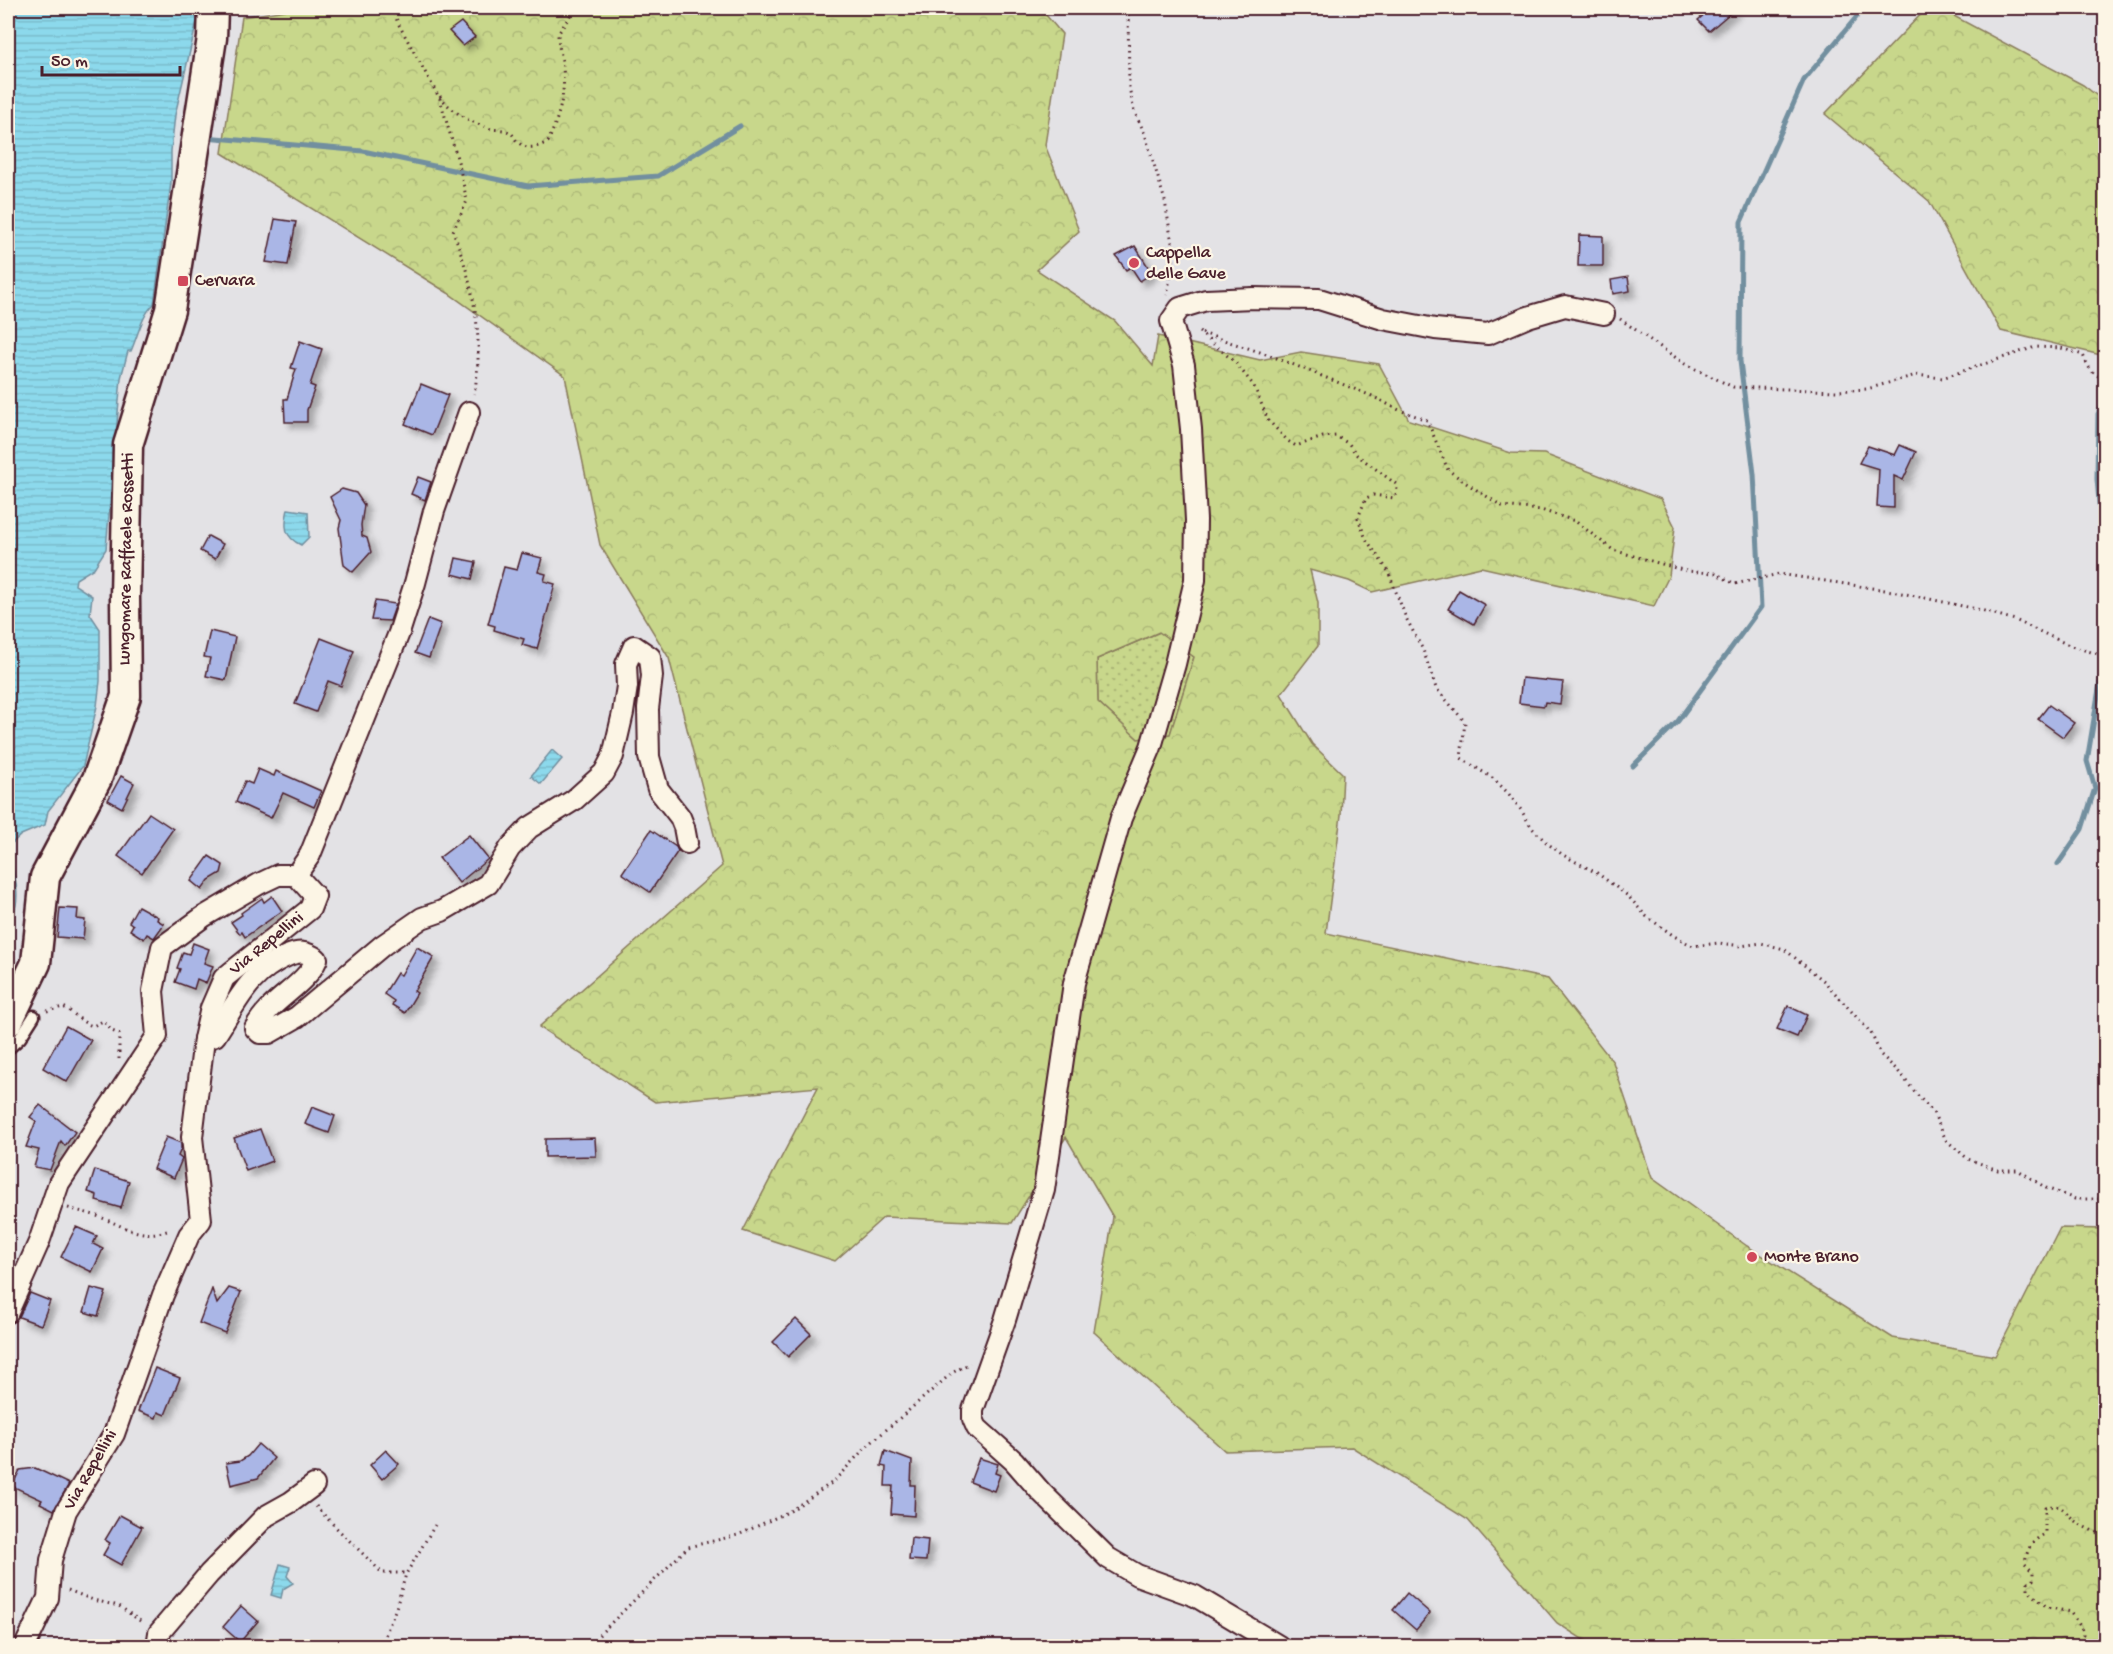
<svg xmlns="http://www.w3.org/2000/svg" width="2113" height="1654" viewBox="0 0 2113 1654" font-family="'Gochi Hand',sans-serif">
	<defs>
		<pattern id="grass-dots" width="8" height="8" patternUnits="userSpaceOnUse" patternTransform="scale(1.5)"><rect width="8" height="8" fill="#c8d78b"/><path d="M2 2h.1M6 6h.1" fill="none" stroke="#adb878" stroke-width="1.8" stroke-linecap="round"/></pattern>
		<pattern id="forest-crowns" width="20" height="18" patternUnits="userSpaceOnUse" patternTransform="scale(1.5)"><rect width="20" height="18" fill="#c8d78b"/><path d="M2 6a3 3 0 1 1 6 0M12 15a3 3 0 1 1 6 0" fill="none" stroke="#adb878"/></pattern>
		<pattern id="water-rules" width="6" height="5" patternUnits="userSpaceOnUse" patternTransform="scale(1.5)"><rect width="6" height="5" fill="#8cd9ec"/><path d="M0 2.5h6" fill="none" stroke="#7abacb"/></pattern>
		<filter id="shadow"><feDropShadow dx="5.5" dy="5.5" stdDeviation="3" flood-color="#0004"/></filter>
	</defs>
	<rect width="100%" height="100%" fill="#e3e2e5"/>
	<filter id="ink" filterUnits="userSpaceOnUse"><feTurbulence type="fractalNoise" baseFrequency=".0167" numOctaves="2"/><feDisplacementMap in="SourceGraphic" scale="12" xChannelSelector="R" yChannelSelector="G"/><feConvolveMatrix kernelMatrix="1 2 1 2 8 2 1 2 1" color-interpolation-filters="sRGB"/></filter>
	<g filter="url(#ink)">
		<path fill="url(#grass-dots)" stroke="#897b5b" stroke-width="1.5" d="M1160,632L1194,657L1170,735L1138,739L1098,702L1097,659Z"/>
		<g fill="url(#forest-crowns)" stroke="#897b5b" stroke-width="1.5" fill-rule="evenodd">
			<path d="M298,8H1040L1062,34L1045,145L1079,231L1037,270L1115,321L1153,366L1158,336L1260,360L1301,352L1379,364L1409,420L1511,453L1544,454L1661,499L1675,527L1669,576L1654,606L1481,567L1372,592L1349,581L1310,570L1318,603V646L1281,694L1312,744L1343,774L1341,815L1326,933L1548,979L1613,1062L1652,1178L1747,1246L1893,1338L1995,1356L2060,1228L2105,1229V1646H1593L1557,1623L1468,1520L1352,1447L1225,1451L1094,1332L1113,1217L1066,1137L1012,1223L884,1217L835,1261L743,1231L818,1087L655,1102L539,1027L722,866L669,658L600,545L565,376L448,293L222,153L242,17ZM1159,632L1194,657L1170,734L1138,739L1098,702L1097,659Z"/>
			<path d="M1927,8H1939L2083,85L2105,102V356L2001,331L1929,201L1825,114Z"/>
		</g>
		<g fill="url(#water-rules)" stroke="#728f9f" stroke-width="1.5">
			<path d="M8,8H195L197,21L175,115L171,151V183L154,304C142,315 138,335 131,351H128L121,378L106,549L94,568L76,579L75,585L92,596L90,614L100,629V681L97,706L83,766L48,811L45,825L21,835L10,845C10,865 20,886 16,905C14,913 10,921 8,929Z"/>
			<path d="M288,509L308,512L309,537L301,545C284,537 284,526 288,509Z"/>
			<path d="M552,750L562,759L541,784L531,776Z"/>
			<path d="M280,1564L290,1567L287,1576L293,1583L283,1589L281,1598L271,1595Z"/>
		</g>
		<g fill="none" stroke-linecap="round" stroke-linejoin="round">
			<g stroke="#728f9f" stroke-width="5">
				<path d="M205,137L363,151L528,186L658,176L740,126"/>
				<path d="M2106,399L2098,414L2097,479L2106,582"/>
				<path d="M1633,766L1678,721L1761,607L1754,474L1740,361L1741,222L1804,80L1864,8"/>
				<path d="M2058,864L2082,829L2095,788L2087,761L2106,647"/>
			</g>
		</g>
		<g fill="#aab6e6" stroke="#4a1f2b" stroke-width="1.5" filter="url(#shadow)">
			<path d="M1712,8H1736L1709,31L1698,20Z"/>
			<path d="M461,22L475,37L463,46L449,31Z"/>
			<path d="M275,219L296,222L288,265L266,262Z"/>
			<path d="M1579,235L1603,236V266H1578Z"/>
			<path d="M1135,246L1152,273L1140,281L1131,267L1126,270L1116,256Z"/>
			<path d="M1628,277L1630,291L1613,294L1611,280Z"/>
			<path d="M300,341L322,349L310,385L315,387L307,410V422H285L284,399H287L296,369L291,368Z"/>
			<path d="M421,384L448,395L432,435L405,424Z"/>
			<path d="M1900,445L1916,452L1903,480L1894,476V508L1877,507L1879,469L1859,463L1868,446L1895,455Z"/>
			<path d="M418,477L431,482L425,500L411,494Z"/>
			<path d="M342,489L356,493L364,505L361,525L362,536L367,538L371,552L353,572L344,565L339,528L341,520L330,497Z"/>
			<path d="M208,536L223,544L215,559L200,551Z"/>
			<path d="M522,553L542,558L538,572L546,574L544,581L555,584L537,649L522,645L524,639L494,630L495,626L488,624L504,567L517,570Z"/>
			<path d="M456,558L476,562L472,579L452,574Z"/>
			<path d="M1459,590L1485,605L1474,624L1448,609Z"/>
			<path d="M375,601L396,604L390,621L371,620Z"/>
			<path d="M428,619L441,624L429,658L415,653Z"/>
			<path d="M210,631L235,637L226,680L206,676L210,658L204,657Z"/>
			<path d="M321,638L354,651L341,686L328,681L316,712L295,704Z"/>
			<path d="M1522,678L1563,682L1560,704L1545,702L1544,706L1519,703Z"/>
			<path d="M2049,705L2074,723L2063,737L2038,719Z"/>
			<path d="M258,769L274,776L276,771L321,791L314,807L283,793L271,818L236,802L245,781L252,784Z"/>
			<path d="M121,776L134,783L122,808L108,800Z"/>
			<path d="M149,813L173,829L142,873L118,856Z"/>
			<path d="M651,830L676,847L678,851L650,892L622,873Z"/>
			<path d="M469,835L488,859L459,883L439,858Z"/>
			<path d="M209,856L223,865L221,873L209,880L202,890L191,881Z"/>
			<path d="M272,896L282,911L245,937L242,932L240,934L231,922L242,915L241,913L262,898L264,902Z"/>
			<path d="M138,906L158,917L157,920L164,924L154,938L147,934L144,939L130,930L133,925L129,922Z"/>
			<path d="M60,908L78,909L77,919L85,920L83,939L57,937Z"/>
			<path d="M193,943L209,949L204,963L213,966L206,983L197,979L194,989L175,982L180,969L177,968L183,952L189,954Z"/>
			<path d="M417,947L434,957L414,991L417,993L405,1013L392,1005L394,1001L384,994L397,973L401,975Z"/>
			<path d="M1788,1006L1807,1015L1797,1037L1777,1029Z"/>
			<path d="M66,1026L91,1040L67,1082L43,1068Z"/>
			<path d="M40,1105L75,1132L65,1146L61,1141L50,1170L34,1167L39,1150L26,1147L36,1121L30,1117Z"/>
			<path d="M312,1107L335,1116L329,1133L305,1124Z"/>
			<path d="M260,1129L272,1161L246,1171L234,1138Z"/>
			<path d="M166,1137L181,1143V1149L178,1156L182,1159L174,1178L153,1169Z"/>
			<path d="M595,1138L596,1156L545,1157V1139Z"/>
			<path d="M95,1170L129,1181L121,1208L96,1201L97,1195L88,1192Z"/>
			<path d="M76,1227L97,1236L93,1244L103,1249L92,1272L61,1257Z"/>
			<path d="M91,1288L106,1292L98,1316L84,1312Z"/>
			<path d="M229,1288L241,1292L225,1333L199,1323L212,1289L217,1304Z"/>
			<path d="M30,1293L50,1301L41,1325L19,1317Z"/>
			<path d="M796,1319L811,1334L788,1357L773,1342Z"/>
			<path d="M155,1368L180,1378L165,1415L158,1412L156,1418L138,1411Z"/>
			<path d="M258,1444L274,1458L258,1478L231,1485L226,1463L240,1461L248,1456Z"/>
			<path d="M386,1450L399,1464L382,1479L370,1465Z"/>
			<path d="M885,1451L912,1461L911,1485H915L914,1516L891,1514L893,1486H885L886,1467L881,1466Z"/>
			<path d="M979,1458L998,1464L995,1473L1000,1475L994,1491L970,1482Z"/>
			<path d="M35,1468L69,1484L54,1510L40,1503L42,1500L12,1486L20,1470Z"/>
			<path d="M120,1515L142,1527L121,1565L103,1555L110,1543L105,1540Z"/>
			<path d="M911,1538L928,1540L926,1561L909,1560Z"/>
			<path d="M1407,1593L1430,1613L1416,1630L1393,1610Z"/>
			<path d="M241,1606L258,1621L240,1642L223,1627Z"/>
		</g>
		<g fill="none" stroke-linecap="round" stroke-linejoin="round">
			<g stroke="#4a1f2b" stroke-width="15">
				<path id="lane" d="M8,1049L20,1038L34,1016"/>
			</g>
			<g stroke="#4a1f2b" stroke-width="24">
				<g id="street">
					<path d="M296,875L310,855L399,633L415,583L434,511L469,412"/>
					<path d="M204,1039L215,1036C237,1003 248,973 287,956C299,951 306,951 317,959C305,987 271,998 255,1028L260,1033H269L297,1017L383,945L422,918L442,911L488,884L510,848L529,828L574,800L604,773L613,756L623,713L627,686L626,664L634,646L650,657L652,676L648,709L649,757L658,789L680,817L684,827L687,843"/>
					<path d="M8,1312L39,1242L59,1183L157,1036L153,991L162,947L203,917L259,884L278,875H296L315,896L310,909L224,978L211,1008L204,1039L192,1137L201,1220L189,1235L163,1295L114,1434L66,1511L51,1560L48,1598L25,1646"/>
					<path d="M157,1646L159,1633L209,1574L266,1516L291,1502L314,1485"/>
					<path d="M1279,1646L1195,1596L1137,1575L1108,1558L1041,1492L1014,1461L977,1428L973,1419V1410L1005,1320L1044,1190L1074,983L1121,818L1151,747L1175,664L1195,580L1196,520L1191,429L1184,365L1171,321L1180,308L1206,300L1253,298L1319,299L1383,319L1435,329L1488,334L1528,317L1565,306L1604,314"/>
				</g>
			</g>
			<g stroke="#4a1f2b" stroke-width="33">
				<path id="secondary" d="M8,1022L36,963L45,877L97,779L126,696L125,598L128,445L170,310L212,38L213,8"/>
			</g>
			<g stroke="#4a1f2b" stroke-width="3" stroke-dasharray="1.5 4.5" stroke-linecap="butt">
				<path d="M392,8L398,23L440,99L459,165L467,201L453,231C473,283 485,338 474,394"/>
				<path d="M1128,8L1129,87L1134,111L1145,134L1165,201L1174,255L1167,295"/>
				<path d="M440,96C452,113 471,122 491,129C496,130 504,129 509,132C514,134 514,139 518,142C527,151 538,147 548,142C558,119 566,94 563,68C562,56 558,46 558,34L575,8"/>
				<path d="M1620,319L1685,364L1733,387L1837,391L1867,389L1916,375L1942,378L2035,347L2061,348L2083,355C2088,366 2092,377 2106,378"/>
				<path d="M1199,332L1235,362L1254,386L1268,420L1288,441L1296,446L1323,437L1336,436L1349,444L1357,455L1396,484L1397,490L1394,498L1373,495L1366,498L1358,518L1366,539L1388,571L1406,618L1423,650L1436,688L1465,722L1461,758L1494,779L1508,793L1521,810L1532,828L1547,843L1563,855L1597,873L1628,896L1646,916L1674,936L1693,946L1719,943L1741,946L1761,943L1784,949L1824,981L1871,1033L1881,1055L1898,1071L1919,1097L1933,1112L1946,1140L1968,1159L1998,1170H2018L2046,1188L2075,1199H2106"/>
				<path d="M1202,333L1269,355L1372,396L1399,410L1427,420L1448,470L1469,485L1502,506L1541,510L1575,521L1613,550L1686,571L1715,573L1735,584L1779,574L1892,591L1981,610L2015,620L2071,646L2101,655H2106"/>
				<path d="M47,1011L63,1007C74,1012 81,1023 93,1026L103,1021L112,1031L119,1034V1059"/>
				<path d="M68,1208C78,1211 88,1213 97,1216C125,1226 139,1240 170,1230"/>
				<path d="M316,1506C337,1530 360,1550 382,1573H406"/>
				<path d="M68,1590L93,1600L119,1606L143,1623"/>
				<path d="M381,1646L396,1608L406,1574L435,1525"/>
				<path d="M594,1646L598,1636L688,1547L738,1535L790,1511L833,1482L865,1448L952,1373L970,1363"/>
				<path d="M2076,1646L2083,1635L2081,1627L2070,1612L2047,1607L2028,1590V1582L2033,1580V1572L2025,1564C2027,1549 2031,1541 2045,1534V1507C2063,1504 2062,1509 2074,1520C2082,1527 2095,1532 2106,1536"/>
			</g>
			<use href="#lane" stroke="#fcf5e5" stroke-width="10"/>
			<use href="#street" stroke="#fcf5e5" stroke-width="20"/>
			<use href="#secondary" stroke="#fcf5e5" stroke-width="28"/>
		</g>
	</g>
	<g fill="#d1495b" stroke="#fcf5e5" stroke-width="2">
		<circle cx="1134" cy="263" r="6"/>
		<rect x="177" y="275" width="12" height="12" rx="3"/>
		<circle cx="1752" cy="1257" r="6"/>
	</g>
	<g text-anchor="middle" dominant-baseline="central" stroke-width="4.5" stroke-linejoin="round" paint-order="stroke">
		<g font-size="18" fill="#4a1f2b" stroke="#fcf5e5" text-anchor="start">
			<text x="1146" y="253">Cappella<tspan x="1146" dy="21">delle Gave</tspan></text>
			<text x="195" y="281">Cervara</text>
			<text x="1764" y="1257">Monte Brano</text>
		</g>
		<g font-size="18" fill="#4a1f2b" stroke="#fcf5e5">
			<text transform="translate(127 559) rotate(-89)">Lungomare Raffaele Rossetti</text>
			<text transform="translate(267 944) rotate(-39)">Via Repellini</text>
			<text transform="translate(91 1470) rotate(-60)">Via Repellini</text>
		</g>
	</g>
	<rect width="2113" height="1654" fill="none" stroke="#fcf5e5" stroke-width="30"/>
	<rect x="15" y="15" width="2083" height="1624" fill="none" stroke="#4a1f2b" stroke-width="2" filter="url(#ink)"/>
	<path d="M42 66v9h138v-9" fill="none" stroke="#4a1f2b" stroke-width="3"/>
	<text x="51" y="66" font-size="18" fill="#4a1f2b" stroke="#fcf5e5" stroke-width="4.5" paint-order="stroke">50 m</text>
</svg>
